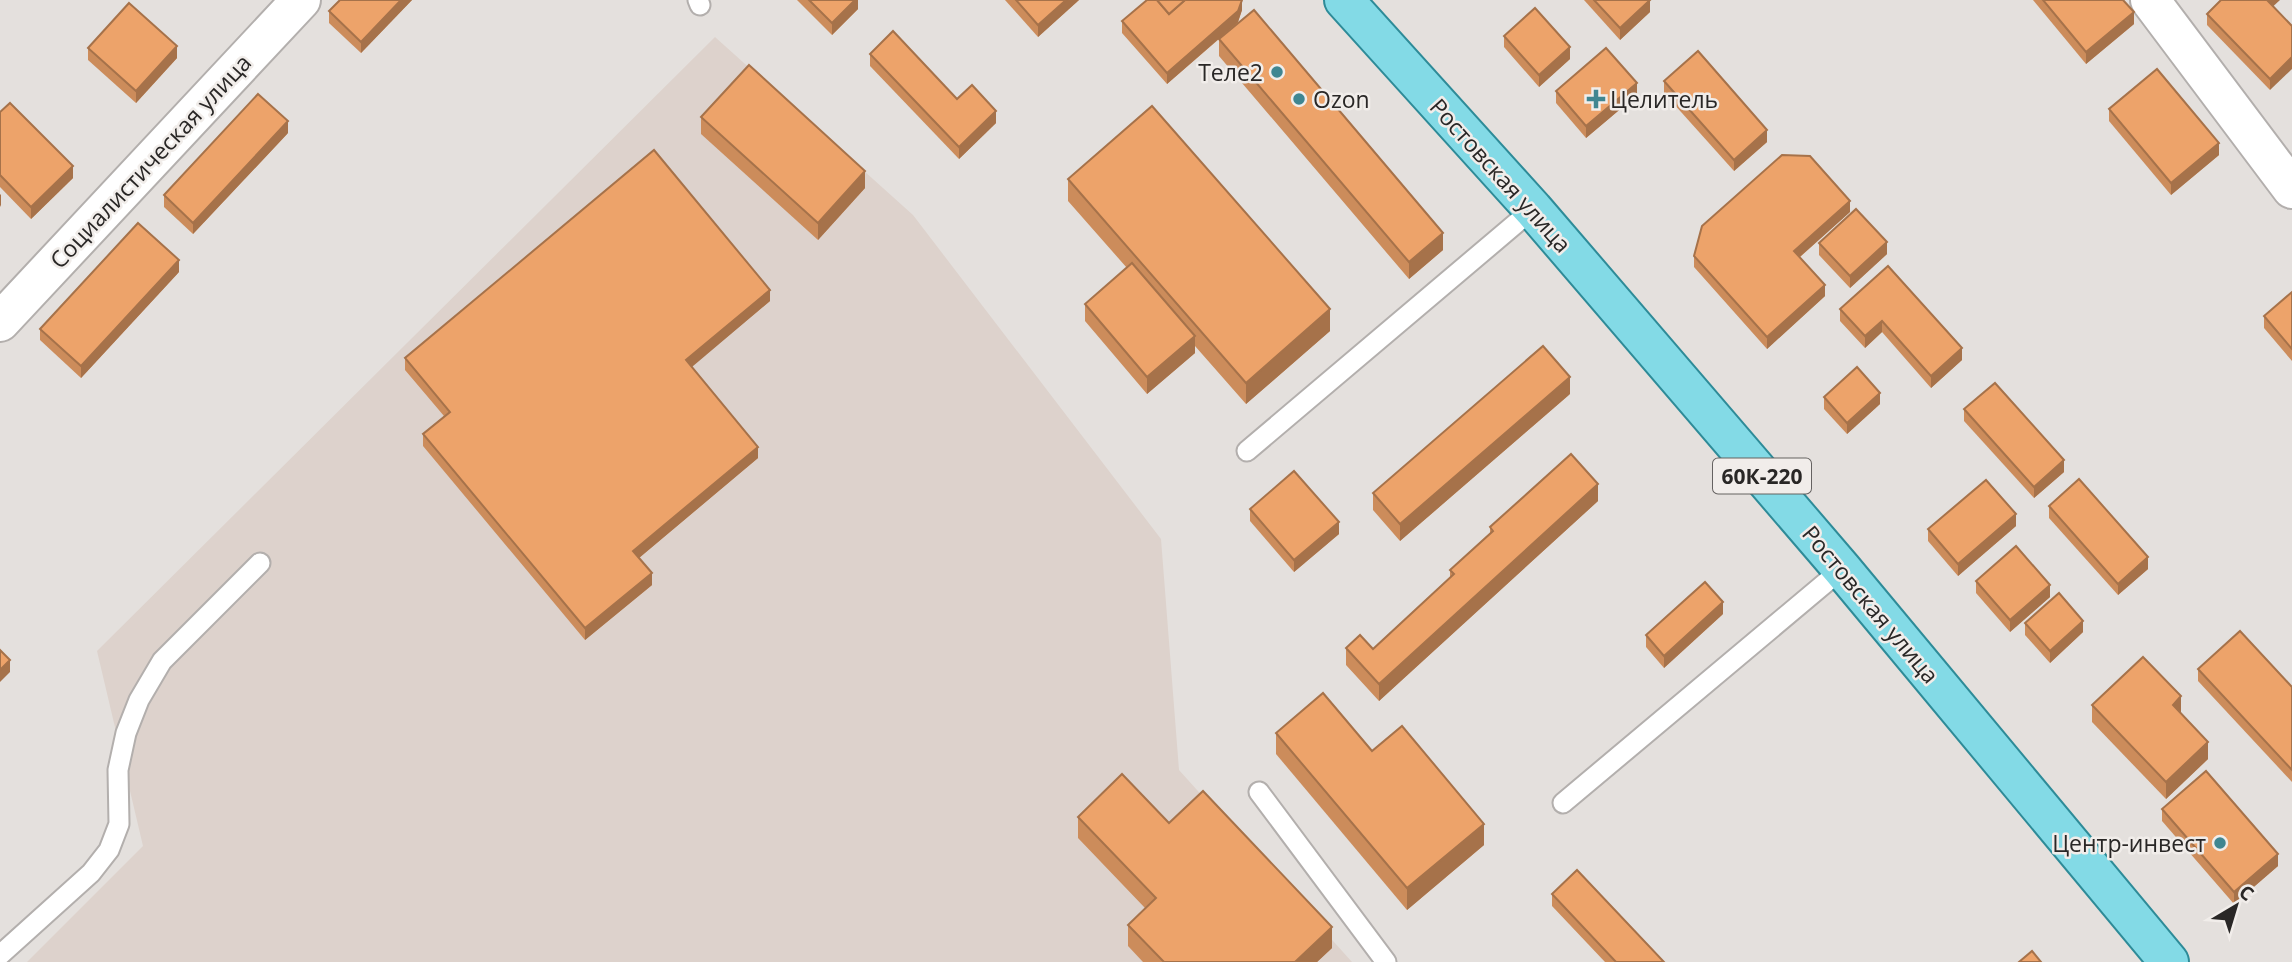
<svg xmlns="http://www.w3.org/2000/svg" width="2292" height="962" viewBox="0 0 2292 962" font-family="'Open Sans',sans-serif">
	<rect width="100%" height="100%" fill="#e4e0dd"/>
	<path fill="#ddd2cc" d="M715,37L913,215L1161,539L1179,770L1352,962H27L143,846L97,651Z"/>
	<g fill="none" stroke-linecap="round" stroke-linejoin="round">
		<g stroke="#b3afad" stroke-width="23">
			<g id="service">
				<path d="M698,0L700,5"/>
				<path d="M1247,451L1533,209"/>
				<path d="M1259,792L1386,962"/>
				<path d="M1563,803L1842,569"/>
				<path d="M0,955L91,873L109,850L119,824L118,770L126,733L139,700L162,661L260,563"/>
			</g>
		</g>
		<g stroke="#b3afad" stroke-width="42">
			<g id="minor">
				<path d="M2150,0L2292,189"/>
				<path d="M0,322L301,0"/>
			</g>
		</g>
		<g stroke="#2e8b98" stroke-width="42">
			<path id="primary" d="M1344,0L1533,209L1842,569L2169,962"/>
		</g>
		<use href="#service" stroke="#fff" stroke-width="19"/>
		<use href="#minor" stroke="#fff" stroke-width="38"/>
		<use href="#primary" stroke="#83dae6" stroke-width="38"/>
	</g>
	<g fill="#cc8c5b">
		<path d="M340,0H412L361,53L329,23V11Z"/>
		<path d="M797,0H858V9L832,35Z"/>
		<path d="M1005,0H1079L1038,37Z"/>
		<path d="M1584,0H1650V12L1620,40Z"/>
		<path d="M2033,0H2123L2134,24L2086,64Z"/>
		<path d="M2273,7L2270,90L2207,25V14Z"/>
		<path d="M1242,10L1238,22L1443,250L1409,279L1219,56V39L1167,84L1122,33V21Z"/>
		<path d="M1504,36L1570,59L1539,87L1504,47Z"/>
		<path d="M88,48L177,58L136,103L88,60Z"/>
		<path d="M870,54L957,99L996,123L959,159L870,66Z"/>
		<path d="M1664,81L1767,142L1734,171L1664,93Z"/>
		<path d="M1556,91L1637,95L1586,138L1556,103Z"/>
		<path d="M2109,109L2219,155L2171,195L2109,121Z"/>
		<path d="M0,112L73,178L31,219L0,187Z"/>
		<path d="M701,117L865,188L818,240L701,134Z"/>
		<path d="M288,133L193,234L164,207V195Z"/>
		<path d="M1068,179L1330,331L1246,404L1195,346V353L1147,394L1085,321V304L1127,268L1068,201Z"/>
		<path d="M1850,212L1800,257L1825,296L1767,349L1694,267V256Z"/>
		<path d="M1819,243L1887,254L1850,288L1819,255Z"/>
		<path d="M1888,266L1962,360L1931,388L1882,332L1865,348L1840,321V309Z"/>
		<path d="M179,272L81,378L40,340V329Z"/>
		<path d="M2292,292V361L2264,328V316Z"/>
		<path d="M770,301L691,367L758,458L639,558L652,585L585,640L423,446V434L444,416L405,370V358Z"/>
		<path d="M1570,394L1400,541L1373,510V493Z"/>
		<path d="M1824,397L1880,404L1847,434L1824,409Z"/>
		<path d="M1964,409L2064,472L2034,498L1964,421Z"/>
		<path d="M1598,501L1379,701L1346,665V648L1373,649L1450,578V570L1490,533V527Z"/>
		<path d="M2049,506L2148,569L2118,595L2049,518Z"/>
		<path d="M1250,509L1339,534L1294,572L1250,521Z"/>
		<path d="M2016,526L1958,576L1928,541V529Z"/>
		<path d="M1976,581L2050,597L2010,632L1976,593Z"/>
		<path d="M1723,614L1664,668L1646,647V635Z"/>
		<path d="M2025,623L2083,632L2050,663L2025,635Z"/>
		<path d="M2198,669L2292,687V782L2198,681Z"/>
		<path d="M2092,705L2181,714L2208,759L2166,799L2092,722Z"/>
		<path d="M1276,733L1372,751L1484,845L1407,910L1276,754Z"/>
		<path d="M2162,809L2278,866L2234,904L2162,821Z"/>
		<path d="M1078,817L1169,823L1332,948L1317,962H1143L1128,946V925L1145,908L1078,838Z"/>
		<path d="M1552,894L1664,962H1605L1552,906Z"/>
	</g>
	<g fill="#a6724a">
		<path d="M401,0H412L361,53V42Z"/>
		<path d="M855,0H858V9L832,35V23Z"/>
		<path d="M1066,0H1079L1038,37V25Z"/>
		<path d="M1242,0V10L1238,22L1167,84V73Z"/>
		<path d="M1650,0V12L1620,40V28Z"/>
		<path d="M2267,0H2280L2267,12Z"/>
		<path d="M2134,12V24L2086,64V52Z"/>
		<path d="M177,46V58L136,103V91Z"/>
		<path d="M1570,47V59L1539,87V75Z"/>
		<path d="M2292,57V69L2270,90V79Z"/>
		<path d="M1637,83V95L1586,138V126Z"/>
		<path d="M996,111V123L959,159V147Z"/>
		<path d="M288,121V133L193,234V223Z"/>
		<path d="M1767,130V142L1734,171V160Z"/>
		<path d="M2219,143V155L2171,195V183Z"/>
		<path d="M73,166V178L31,219V207Z"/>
		<path d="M865,171V188L818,240V223Z"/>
		<path d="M1,194V205L0,207V195Z"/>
		<path d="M1850,201V212L1794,262V251Z"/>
		<path d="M1443,233V250L1409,279V262Z"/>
		<path d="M1887,242V254L1850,288V276Z"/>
		<path d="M179,260V272L81,378V366Z"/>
		<path d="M1825,285V296L1767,349V337Z"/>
		<path d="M770,290V301L686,372V360Z"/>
		<path d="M1330,309V331L1246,404V383Z"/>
		<path d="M1882,321V332L1865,348V336Z"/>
		<path d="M1195,336V353L1147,394V377Z"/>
		<path d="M1962,348V360L1931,388V376Z"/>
		<path d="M1570,377V394L1400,541V524Z"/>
		<path d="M1880,393V404L1847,434V423Z"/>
		<path d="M758,447V458L633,563V551Z"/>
		<path d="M2064,460V472L2034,498V487Z"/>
		<path d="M1598,484V501L1379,701V684Z"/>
		<path d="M2016,514V526L1958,576V564Z"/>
		<path d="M1339,522V534L1294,572V560Z"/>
		<path d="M2148,557V569L2118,595V584Z"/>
		<path d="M652,573V585L585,640V628Z"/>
		<path d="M2050,585V597L2010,632V620Z"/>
		<path d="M1723,602V614L1664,668V656Z"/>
		<path d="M2083,621V632L2050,663V651Z"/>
		<path d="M10,660V672L0,682V670Z"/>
		<path d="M2181,696V713L2173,705Z"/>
		<path d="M2208,742V759L2166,799V782Z"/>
		<path d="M1484,824V845L1407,910V888Z"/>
		<path d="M2278,854V866L2234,904V892Z"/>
		<path d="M1332,927V948L1317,962H1295Z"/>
	</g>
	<g fill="#eda36a" stroke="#a6724a" stroke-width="2">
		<path d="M340,0H401L361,42L329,11Z"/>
		<path d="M809,0H855L832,23Z"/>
		<path d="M1016,0H1066L1038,25Z"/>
		<path d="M1147,0H1157L1169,14L1185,0H1242L1238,11L1167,73L1122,21Z"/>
		<path d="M1157,0H1185L1169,14Z"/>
		<path d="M1594,0H1650L1620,28Z"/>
		<path d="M2043,0H2123L2134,12L2086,52Z"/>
		<path d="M2221,0H2267L2292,26V57L2270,79L2207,14Z"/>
		<path d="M129,3L177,46L136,91L88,48Z"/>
		<path d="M1535,8L1570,47L1539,75L1504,36Z"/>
		<path d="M1254,10L1443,233L1409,262L1219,39Z"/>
		<path d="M893,31L957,99L972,85L996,111L959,147L870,54Z"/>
		<path d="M1606,48L1637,83L1586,126L1556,91Z"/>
		<path d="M1698,51L1767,130L1734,160L1664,81Z"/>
		<path d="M749,65L865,171L818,223L701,117Z"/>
		<path d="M2157,69L2219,143L2171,183L2109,109Z"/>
		<path d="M258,94L288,121L193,223L164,195Z"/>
		<path d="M10,103L73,166L31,207L0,175V112Z"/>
		<path d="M1152,106L1330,309L1246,383L1068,179Z"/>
		<path d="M654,150L770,290L686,360L758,447L633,551L652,573L585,628L423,434L450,412L405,358Z"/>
		<path d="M1782,155L1810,156L1850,201L1794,251L1825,285L1767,337L1694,256L1702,226Z"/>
		<path d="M1856,209L1887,242L1850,276L1819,243Z"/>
		<path d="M138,223L179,260L81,366L40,329Z"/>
		<path d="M1132,263L1195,336L1147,377L1085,304Z"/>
		<path d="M1888,266L1962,348L1931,376L1882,321L1865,336L1840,309Z"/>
		<path d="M2292,292V349L2264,316Z"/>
		<path d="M1543,346L1570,377L1400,524L1373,493Z"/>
		<path d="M1857,367L1880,393L1847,423L1824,397Z"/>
		<path d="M1995,383L2064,460L2034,487L1964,409Z"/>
		<path d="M1571,454L1598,484L1379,684L1346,648L1360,635L1373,649L1454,574L1450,570L1493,531L1490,527Z"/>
		<path d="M1294,471L1339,522L1294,560L1250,509Z"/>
		<path d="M2079,479L2148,557L2118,584L2049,506Z"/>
		<path d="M1986,480L2016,514L1958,564L1928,529Z"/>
		<path d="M2016,546L2050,585L2010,620L1976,581Z"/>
		<path d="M1705,582L1723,602L1664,656L1646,635Z"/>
		<path d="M2059,593L2083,621L2050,651L2025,623Z"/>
		<path d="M2240,631L2292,687V770L2198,669Z"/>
		<path d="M0,650L10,660L0,670Z"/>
		<path d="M2143,657L2181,696L2173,705L2208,742L2166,782L2092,705Z"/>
		<path d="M1323,693L1372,751L1402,726L1484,824L1407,888L1276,733Z"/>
		<path d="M2206,771L2278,854L2234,892L2162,809Z"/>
		<path d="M1122,774L1169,823L1203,791L1332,927L1295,962H1164L1128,925L1156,898L1078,817Z"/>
		<path d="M1577,870L1664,962H1616L1552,894Z"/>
		<path d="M2032,951L2041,962H2019Z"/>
	</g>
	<g fill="#408691" stroke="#f1edea" stroke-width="2.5">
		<circle cx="1277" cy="72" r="7"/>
		<circle cx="1299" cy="99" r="7"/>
		<path d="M1592.5 88.5h7v7h7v7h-7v7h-7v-7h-7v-7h7z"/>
		<circle cx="2220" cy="843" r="7"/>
	</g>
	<g text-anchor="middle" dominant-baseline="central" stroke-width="5" stroke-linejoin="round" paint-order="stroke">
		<rect fill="#f1edea" stroke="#656261" stroke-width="2" x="1713" y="458.5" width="98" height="35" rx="5"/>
		<g font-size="21" font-weight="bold" fill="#292726">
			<text x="1762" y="476">60К-220</text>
		</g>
		<g font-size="23" fill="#292726" stroke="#f1edea" text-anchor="end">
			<text x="1263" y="72">Теле2</text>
			<text x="1313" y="99" text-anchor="start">Ozon</text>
			<text x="1610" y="99" text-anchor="start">Целитель</text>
			<text x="2206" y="843">Центр-инвест</text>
		</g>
		<g font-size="23" fill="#292726" stroke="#f1edea">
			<text transform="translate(150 161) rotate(-47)">Социалистическая улица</text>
			<text transform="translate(1501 175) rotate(48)">Ростовская улица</text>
			<text transform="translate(1871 604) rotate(50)">Ростовская улица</text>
		</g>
	</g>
	<g transform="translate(2236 906) rotate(38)" stroke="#f1edea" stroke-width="5" paint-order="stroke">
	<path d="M0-5L12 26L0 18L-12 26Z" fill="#292726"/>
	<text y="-10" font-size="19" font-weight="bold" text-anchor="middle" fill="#292726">С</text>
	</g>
</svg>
